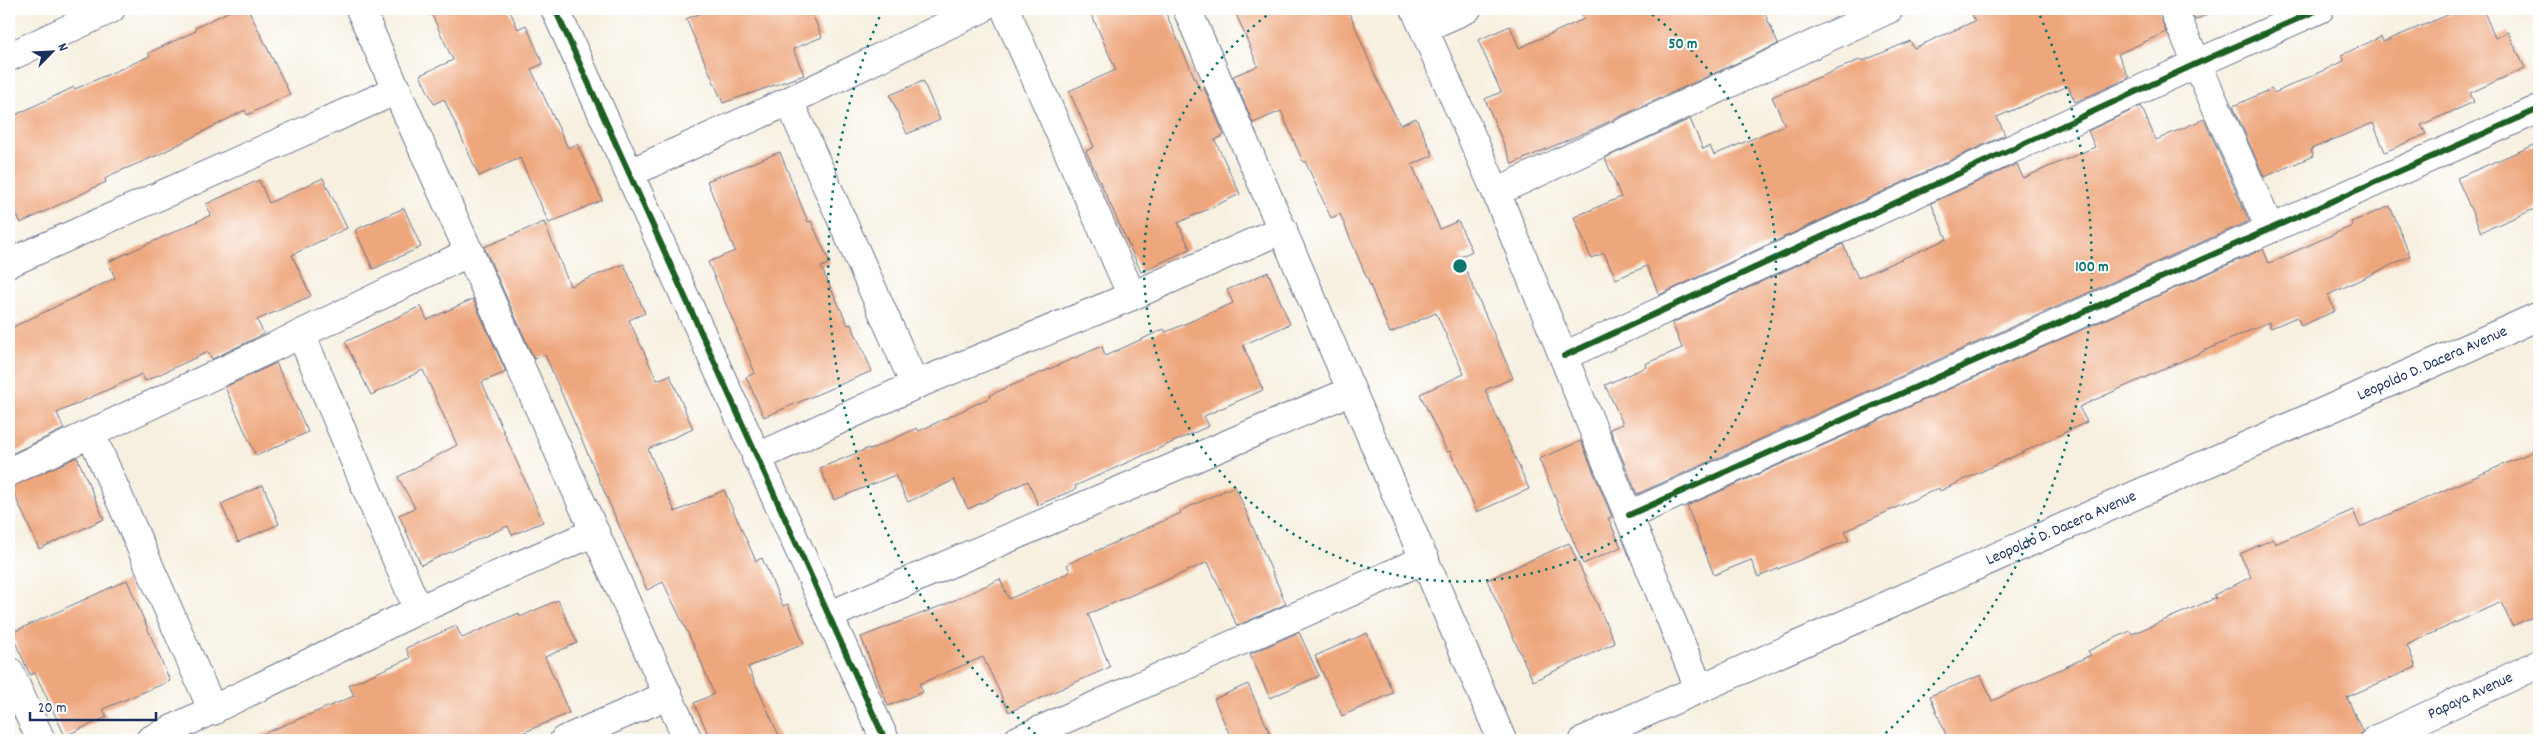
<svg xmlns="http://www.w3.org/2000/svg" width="2548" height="749" viewBox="0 0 2548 749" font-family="Dekko,sans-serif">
	<rect width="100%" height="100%" fill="#fff"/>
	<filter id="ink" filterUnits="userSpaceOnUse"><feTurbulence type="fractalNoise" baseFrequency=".02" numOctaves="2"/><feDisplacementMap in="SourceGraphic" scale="10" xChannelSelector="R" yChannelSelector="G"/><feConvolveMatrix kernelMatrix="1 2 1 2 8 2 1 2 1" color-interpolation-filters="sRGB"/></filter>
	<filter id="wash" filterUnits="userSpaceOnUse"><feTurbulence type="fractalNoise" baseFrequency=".0096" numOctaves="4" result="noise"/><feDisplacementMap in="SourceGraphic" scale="20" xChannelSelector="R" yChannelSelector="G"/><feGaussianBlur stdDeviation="1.12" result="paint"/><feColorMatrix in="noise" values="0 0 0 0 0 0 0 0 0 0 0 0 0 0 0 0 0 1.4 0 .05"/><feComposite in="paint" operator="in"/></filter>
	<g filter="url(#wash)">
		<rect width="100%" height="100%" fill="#f7f0e0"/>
		<g id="blocks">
			<g fill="#eea67c">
				<path d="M234,9H248L290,94L247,115L245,110L158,155L113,174L105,179L106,182L21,223L9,199V118L74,87L75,89L150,56L148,53L196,31L195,28Z"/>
				<path d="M429,9H509L518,29L526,25L543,64L531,69L568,148L577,144L602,200L549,223L520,158L479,176L444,99L434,104L420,75L453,60Z"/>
				<path d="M710,9H810L822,37L793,49L804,75L723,103L686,19Z"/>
				<path d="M1089,9H1164L1200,90L1204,88L1224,135L1215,140L1240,194L1178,223L1190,249L1141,272L1086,151L1094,147L1069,91L1116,70Z"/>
				<path d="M1234,9H1348L1375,75L1400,125L1416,118L1433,155L1412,165L1440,229L1458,221L1472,251L1460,257L1513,378L1485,390L1529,489L1477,512L1450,451L1447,452L1420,394L1464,374L1436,313L1390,333L1340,214L1331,218L1305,161L1303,162L1281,111L1253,123L1233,76L1258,66Z"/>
				<path d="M1579,9H1763L1778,44L1593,129L1512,164L1485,99L1501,92L1478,40L1510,26L1519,48L1584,19Z"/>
				<path d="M1969,9H2158L2166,32L2118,54L2129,78L2075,102L2068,86L1997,117L2005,135L1659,295L1647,266L1616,279L1604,253L1591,258L1574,217L1621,197L1605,158L1690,119L1703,149L1710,146L1714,155L1785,125L1772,97L1862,59L1863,61L1910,41L1914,48L1975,21Z"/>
				<path d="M2190,9H2219L2195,20Z"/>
				<path d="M2462,9H2483L2495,38L2508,32L2525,68L2470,93L2474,102L2421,125L2426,134L2385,152L2373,123L2311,149L2313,156L2264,177L2233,106L2272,89L2274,93L2344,61L2341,55L2381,37L2383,42Z"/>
				<path d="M923,81L940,120L907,134L890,95Z"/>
				<path d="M2141,106L2156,140L2204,119L2249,221L1637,494L1610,429L1623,424L1605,385L1646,367L1645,364L1682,348L1672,323L1843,244L1858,278L1947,239L1931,203L2017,164L2023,178L2095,147L2088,131Z"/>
				<path d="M2539,143V207L2481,232L2457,178Z"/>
				<path d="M780,152L808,222L811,221L830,263L821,267L848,325L851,324L872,371L764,417L746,377L755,373L708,262L735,251L707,181Z"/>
				<path d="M323,178L347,228L292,255L311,296L257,320L264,334L212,359L208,352L145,381L142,374L57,413L64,429L9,455V329L115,278L108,262L211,215L206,204L259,180L269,203Z"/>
				<path d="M2390,206L2410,256L2328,295L2335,311L2301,326L2297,317L2271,328L2269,322L2079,407L2087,422L1940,491L1939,488L1845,531L1849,540L1758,577L1751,560L1714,575L1687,506L2263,249L2269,263L2352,226L2351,222Z"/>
				<path d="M404,208L421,247L373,269L355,230Z"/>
				<path d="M544,222L570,286L624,264L645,313L629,320L657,380L670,375L693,429L648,449L675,512L724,490L756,561L762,558L783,606L788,604L804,644L748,667L781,740H711L694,703L714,694L697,652L663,582L647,590L545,355L534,359L484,247Z"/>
				<path d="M1268,272L1290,324L1243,345L1263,390L1204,416L1209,426L1075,486L1076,489L1038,505L1028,481L968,509L954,480L908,502L895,475L834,500L820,468L869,448L870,450L917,428L919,431L991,397L990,395L1102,346L1105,356L1164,329L1166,332L1233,303L1227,290Z"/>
				<path d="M473,299L506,372L482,382L543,522L512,535L508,526L421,565L399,515L415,508L398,477L457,445L423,370L371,395L345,342L421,306L427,320Z"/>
				<path d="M276,363L308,432L256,456L225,387Z"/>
				<path d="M1581,441L1612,517L1608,518L1621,547L1583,564L1539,459Z"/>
				<path d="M2539,449V614L2512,626L2501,602L2407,645L2416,667L2347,697L2362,731L2360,740H1948L1930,696L1981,675L1992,701L2091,655L2088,651L2130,631L2132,634L2216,598L2214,595L2251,577L2240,554L2273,539L2275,544L2353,510L2360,527Z"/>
				<path d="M77,457L104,519L39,549L11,487Z"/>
				<path d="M263,485L279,524L238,542L221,504Z"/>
				<path d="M1235,486L1286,604L1237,626L1208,562L1088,614L1110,667L1009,712L983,657L919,684L923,692L888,706L861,637L946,604L1000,579L1009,599L1070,572L1067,564L1181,513L1180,511Z"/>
				<path d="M1569,543L1615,643L1533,681L1487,580Z"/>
				<path d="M127,580L170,681L103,709L107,717L65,736L35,673L30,675L11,633Z"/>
				<path d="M558,600L577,643L545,657L569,713L506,740H248L354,696L349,685L410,658L406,648L456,626L462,638L519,613L520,617Z"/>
				<path d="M1299,632L1319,676L1270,698L1250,654Z"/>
				<path d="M1367,633L1393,693L1342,716L1315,656Z"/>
				<path d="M1248,684L1273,740H1232L1214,699Z"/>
			</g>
		</g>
	</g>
	<g filter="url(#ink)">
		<use href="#blocks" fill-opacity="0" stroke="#68738c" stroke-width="1"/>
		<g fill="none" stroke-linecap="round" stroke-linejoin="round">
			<g stroke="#68738c" stroke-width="30">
				<g id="street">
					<path d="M360,9L688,740"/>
					<path d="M555,9L885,740"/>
					<path d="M1005,9L1132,296"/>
					<path d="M1187,9L1502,740"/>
					<path d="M1415,9L1496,192L1699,688"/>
					<path d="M2173,9L2270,229"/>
					<path d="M1424,28L1467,9"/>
					<path d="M9,57L111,9"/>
					<path d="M789,101L915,385"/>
					<path d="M630,173L789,101L981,9"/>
					<path d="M1496,192L1889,9"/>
					<path d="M9,263L397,90"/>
					<path d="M301,334L418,610"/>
					<path d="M1564,356L2198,63L2320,9"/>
					<path d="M91,434L213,711"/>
					<path d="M756,458L915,385L1132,296L1283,229"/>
					<path d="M9,472L301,334L470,252"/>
					<path d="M1629,515L2539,109"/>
					<path d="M830,615L1351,391"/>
					<path d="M9,671L41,740"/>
					<path d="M150,740L418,610L595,532"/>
					<path d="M564,740L668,695"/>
					<path d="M1018,740L1425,559"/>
					<path id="s1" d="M2375,740L2539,664"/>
				</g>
			</g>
			<g stroke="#68738c" stroke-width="30">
				<g id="secondary">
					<path id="s2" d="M1584,740L2539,316"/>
				</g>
			</g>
			<use href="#street" stroke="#fff" stroke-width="28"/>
			<use href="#secondary" stroke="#fff" stroke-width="28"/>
			<g stroke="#fff" stroke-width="9">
				<g id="cycleway">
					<path d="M555,9L885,740"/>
					<path d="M1564,356L2198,63L2320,9"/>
					<path d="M1629,515L2539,109"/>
				</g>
			</g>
			<use href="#cycleway" stroke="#1b5e20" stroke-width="6"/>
		</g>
	</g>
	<g fill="none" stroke="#0f766e" stroke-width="2.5" stroke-dasharray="2.5 5">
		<path d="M1646 10A316 316 0 1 1 1274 10"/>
		<path d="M1041 739A632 632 0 0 1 883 9M2037 9A632 632 0 0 1 1879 739"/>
	</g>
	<g text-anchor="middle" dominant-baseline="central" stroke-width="4" stroke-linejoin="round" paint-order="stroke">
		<g font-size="16" fill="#1b2f5e" stroke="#fff">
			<text stroke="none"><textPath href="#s2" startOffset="928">Leopoldo D. Dacera Avenue</textPath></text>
			<text stroke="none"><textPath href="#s2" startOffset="522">Leopoldo D. Dacera Avenue</textPath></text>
			<text stroke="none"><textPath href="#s1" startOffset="105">Papaya Avenue</textPath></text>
		</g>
	</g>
	<circle cx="1460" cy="266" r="8" fill="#0f766e" stroke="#fff" stroke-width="2.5"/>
	<g font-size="15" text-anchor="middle" font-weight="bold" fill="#0f766e" stroke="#fff" stroke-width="4" stroke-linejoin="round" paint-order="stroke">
		<text x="1683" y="48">50 m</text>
		<text x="2092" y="271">100 m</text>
	</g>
	<rect width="2548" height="749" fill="none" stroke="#fff" stroke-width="30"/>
	<g transform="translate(52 52) rotate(66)" stroke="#ffffff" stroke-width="4" paint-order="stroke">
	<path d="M0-4L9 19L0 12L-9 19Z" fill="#1b2f5e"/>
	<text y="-8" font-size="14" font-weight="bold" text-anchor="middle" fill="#1b2f5e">N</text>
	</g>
	<path d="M30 712v8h126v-8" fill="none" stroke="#1b2f5e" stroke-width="2.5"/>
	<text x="38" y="712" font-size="15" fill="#1b2f5e" stroke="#ffffff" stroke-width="4" paint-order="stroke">20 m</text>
</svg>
